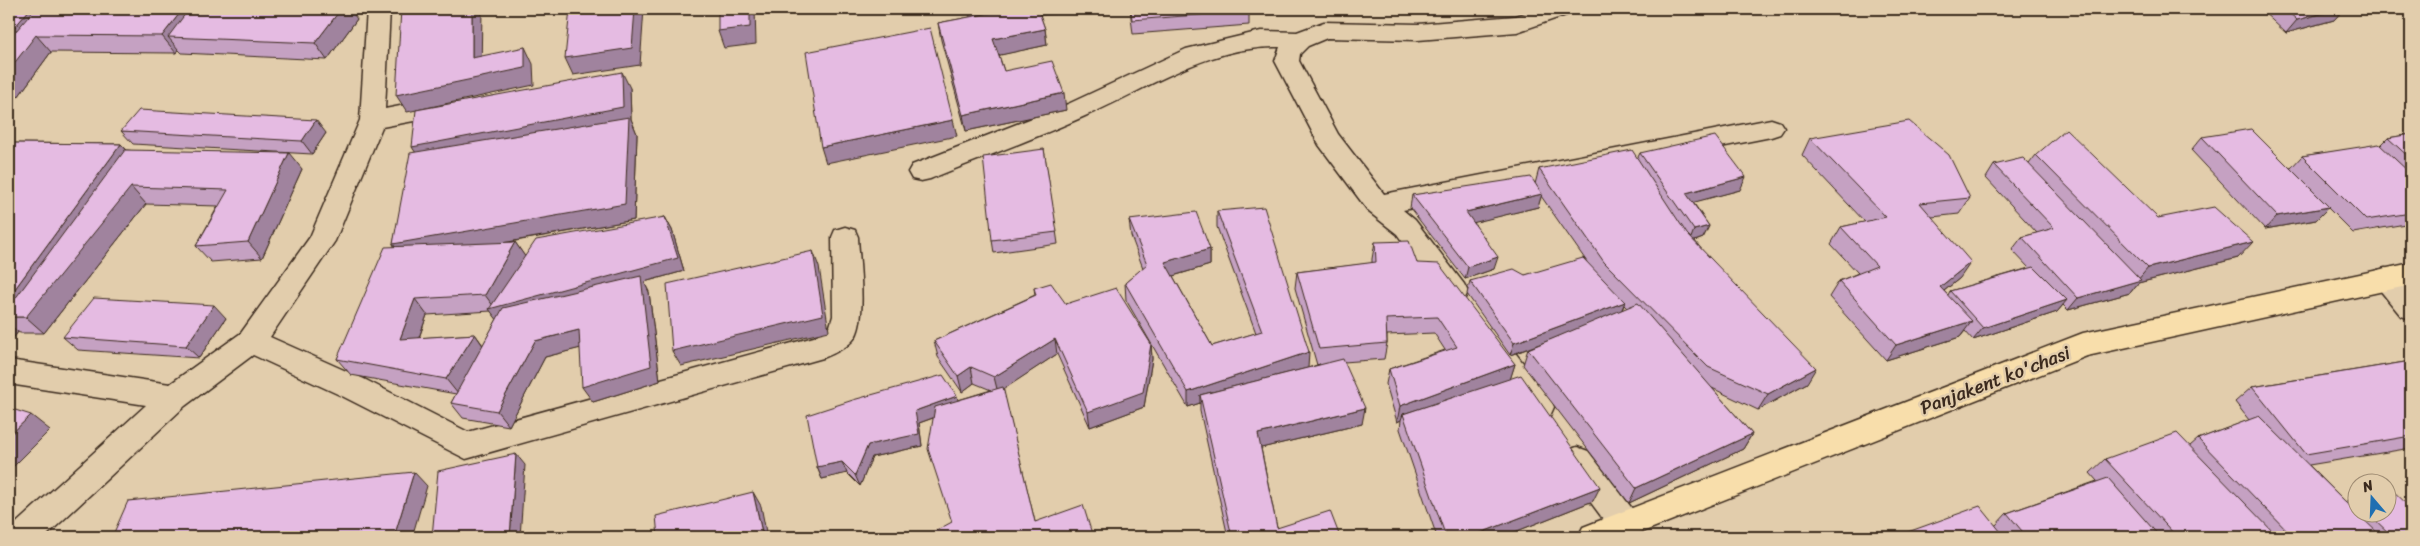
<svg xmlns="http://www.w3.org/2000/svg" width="2420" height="546" viewBox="0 0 2420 546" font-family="Sriracha,sans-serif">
	<rect width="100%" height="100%" fill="#e2cdac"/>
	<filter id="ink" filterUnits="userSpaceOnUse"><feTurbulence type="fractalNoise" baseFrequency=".02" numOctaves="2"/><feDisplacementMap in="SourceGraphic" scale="10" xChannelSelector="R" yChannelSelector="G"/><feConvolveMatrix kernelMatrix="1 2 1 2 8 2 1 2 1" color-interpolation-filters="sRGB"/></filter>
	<g filter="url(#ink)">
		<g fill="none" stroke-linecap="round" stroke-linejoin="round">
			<g stroke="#3b2a1e" stroke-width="3">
				<g id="street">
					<path d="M367,9H390L385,109L451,96L460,99L463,105L460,111L451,114L382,127L335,241L270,337L364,379L468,432L814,337L830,326L833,316L832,237L835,230L845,227L855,230L858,237C859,260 868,323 853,340C846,348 833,354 823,358L466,459L344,397L253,355L185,406L45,537H9L12,527L146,405L9,384V360L170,384L241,333L310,237L360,120Z"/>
					<path d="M1538,9H1573L1569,14L1517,32L1418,40L1327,38L1308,46L1300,54L1299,61L1338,134L1384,194L1771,119L1780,122L1784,128L1780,134L1771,137L1403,210L1415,220L1464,284L1468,292L1464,300L1454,303L1444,300L1397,234L1369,212L1319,145L1275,61L1280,47C1209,45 1148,89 1085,116C1034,139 982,158 930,179L921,181L912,179L908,172L912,165L1068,104L1186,49L1261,31L1297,32L1324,22L1418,24L1515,16Z"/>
					<path d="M2385,268L2395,271L2411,289V319L2401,316L2371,279L2375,271Z"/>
					<path d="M1490,329L1500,333L1550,398L1554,407L1550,416L1539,420L1528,416L1480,349L1476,341L1480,333Z"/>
					<path d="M1577,447L1588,451L1637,515L1642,525L1637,535L1621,537L1615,535L1566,469L1562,460L1566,451Z"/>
				</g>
			</g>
			<g stroke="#3b2a1e" stroke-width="3">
				<path id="primary" d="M2411,263V285L2087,356L1630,537H1578L1583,527L2083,333Z"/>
			</g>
			<use href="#street" fill="#e2cdac" fill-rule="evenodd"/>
			<use href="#primary" fill="#f8deab" fill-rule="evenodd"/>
		</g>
		<g fill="#c5a1c2" stroke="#3b2a1e" fill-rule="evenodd">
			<path d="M9,9L357,19L327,60L182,53L178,49L176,53L51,52L18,97L9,96Z"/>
			<path d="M969,9H1004V10L1011,9H1094V10L1040,15L1045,29L1047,45L999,55L1004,71L1066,110L966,131L941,40L938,23L970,17Z"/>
			<path d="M1130,9H1249V25L1133,34Z"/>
			<path d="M2260,9H2344L2334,20L2286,33Z"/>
			<path d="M630,88L631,119L637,134L634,220L510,242H515L525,257L665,217L672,230L684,271L644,282L649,292L660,381L593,402L580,348L545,357L509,426L463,418L451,403L456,394L351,375L337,359L395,247L393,244L415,152ZM491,311L497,319L483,345L475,334L419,338L427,315Z"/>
			<path d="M121,131L326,133L312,154L133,144Z"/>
			<path d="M2411,134V223L2353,233L2328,208L2316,220L2265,229L2191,150L2202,137L2291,168L2302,156L2381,145L2388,138Z"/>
			<path d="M1810,138L1970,198L1959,214L1932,217L1960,278L1944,291L1948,295L1950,291L2029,268L2012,250L2022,237L2037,233L1986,178L1994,165L2029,164L2036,155L2158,218L2238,258L2138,283L2130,293L2068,310L2063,305L2057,312L1973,340L1965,331L1960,337L1886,360L1829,297L1839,281L1858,273L1831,244L1841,227L1865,222L1802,155Z"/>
			<path d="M9,143L121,144L127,150L302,169L262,258L211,262L196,246L218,206L146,204L44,333H20L18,332L11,341H9Z"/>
			<path d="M1044,149L1058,244L994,253L992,240Z"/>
			<path d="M1640,153L1740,190L1693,202L1709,226L1703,238L1695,241L1807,383L1758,410L1712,388L1752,434L1743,449L1629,503L1523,365L1528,349L1541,344L1510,355L1467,294L1470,281L1525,275L1587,262L1541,196L1538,207L1474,222L1494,269L1465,279L1410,208L1412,195L1535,184L1539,169L1637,159ZM1624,305L1627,308L1622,310Z"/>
			<path d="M1217,211L1308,368L1320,364L1317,365L1295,288L1297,272L1372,263V259L1375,242L1417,263L1515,364L1510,379L1593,501L1502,537H1437L1400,429L1401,420L1397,422L1386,384L1389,369L1445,350L1434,333L1387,335V343L1384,359L1344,362L1362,424L1261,448L1277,528L1340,537H1228L1200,411V403L1188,407L1126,300L1125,283L1143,268L1131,236L1129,220L1210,249V265L1173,276L1212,346L1256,333L1217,227Z"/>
			<path d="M1034,288L1066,304L1151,344L1152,359L1144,407L1090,427L1057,354L1003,389L1035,522L1093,537L952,522L933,418L919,423L922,446L872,457L860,486L847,473L822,479L817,467L957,396L958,400L991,390L974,383L962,392L938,357L934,341L1035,295Z"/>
			<path d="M226,318L199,358L78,350L63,337Z"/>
			<path d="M2411,361V448L2309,465L2346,502L2352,498L2358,495V514H2388L2411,537H1894L1996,525L2007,513L2097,481L2090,473L2105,459L2190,446L2198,439L2249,420L2235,402L2252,387Z"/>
		</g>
		<g fill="#a0839e" stroke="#3b2a1e">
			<path d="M30,9H51L36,35L51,52L18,97L9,87V34Z"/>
			<path d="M183,9H198L168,37L178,49L176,53L162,36Z"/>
			<path d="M341,9H350L357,19L327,60L315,43Z"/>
			<path d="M472,9H482L481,75L472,58Z"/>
			<path d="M635,9H644L640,65L573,75L565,58Z"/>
			<path d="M750,9H755L756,44L724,48L718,31Z"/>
			<path d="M1438,9H1449L1438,10Z"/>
			<path d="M2339,9H2344L2334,20L2286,33L2297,20Z"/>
			<path d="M1045,29L1047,45L996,56L993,39Z"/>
			<path d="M525,47L533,64L534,85L407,112L396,95Z"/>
			<path d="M622,72L630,88L631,119L637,134L634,220L405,260L393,244L423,164L412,147Z"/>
			<path d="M1064,93L1066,110L966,131L963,115Z"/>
			<path d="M316,120L326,133L312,154L302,141Z"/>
			<path d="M953,120L957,136L826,163L821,147Z"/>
			<path d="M121,144L138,163L131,187L146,204L44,333L26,317H9V297Z"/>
			<path d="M289,153L302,169L262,258L248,242Z"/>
			<path d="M1746,177L1740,190L1680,206L1686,193Z"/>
			<path d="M1542,194L1538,207L1464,225L1466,212Z"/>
			<path d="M2329,207L2316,220L2265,229L2277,216Z"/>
			<path d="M665,217L672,230L684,271L644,282L649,292L660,381L593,402L582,387L641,282L498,321L489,309L494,307L485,295L515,242L526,258Z"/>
			<path d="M1709,226L1703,238L1689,243L1694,230Z"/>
			<path d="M2253,242L2238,258L2138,283L2130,293L2068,310L2078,298L2137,281L2148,268Z"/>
			<path d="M1210,249V265L1166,278L1165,262Z"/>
			<path d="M813,251L819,267L829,331L681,366L672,351Z"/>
			<path d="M1498,257L1494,269L1465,279L1468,267Z"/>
			<path d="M1971,262L1960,278L1929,303L1940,287Z"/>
			<path d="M415,299L427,315L413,354L400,339Z"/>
			<path d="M2067,300L2057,312L1973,340L1983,328Z"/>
			<path d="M1625,302L1620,314L1510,355L1514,343Z"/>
			<path d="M214,305L226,318L199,358L186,346Z"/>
			<path d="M1972,321L1960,337L1886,360L1896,345Z"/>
			<path d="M9,324L18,332L11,341L9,339Z"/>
			<path d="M579,330L589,346L545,357L509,426L497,411L535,341Z"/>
			<path d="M475,334L486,350L458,394L446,379Z"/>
			<path d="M1055,339L1057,354L998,393L994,377Z"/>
			<path d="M1151,344L1152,359L1144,407L1090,427L1088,412Z"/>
			<path d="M1309,352L1308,368L1200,395V403L1188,407V392Z"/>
			<path d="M1515,364L1510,380L1403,414L1401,420L1397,422L1400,406Z"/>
			<path d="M971,367L974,383L962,392L958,376Z"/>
			<path d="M1816,368L1807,383L1758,410L1768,394Z"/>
			<path d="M957,396L960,408L919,423L922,446L872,457L860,486L855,475L868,445L915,411Z"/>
			<path d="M1365,408L1362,424L1257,449L1258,434Z"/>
			<path d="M31,415L50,430L9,471V436Z"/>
			<path d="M1752,434L1743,449L1629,503L1636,488Z"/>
			<path d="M516,454L525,465L520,537H510Z"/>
			<path d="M842,462L847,473L822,479L817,467Z"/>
			<path d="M414,472L427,486L412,537H394Z"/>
			<path d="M1600,487L1593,501L1502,537H1470Z"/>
			<path d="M753,492L761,506L767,537H763Z"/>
		</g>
		<g fill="#e5bbe2" stroke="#3b2a1e">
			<path d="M9,9H30L9,34Z"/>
			<path d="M35,9H183L162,36L36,35L9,70V39Z"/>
			<path d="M189,9H341L315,43L168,37Z"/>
			<path d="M401,9H472V58L525,47V68L396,95Z"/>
			<path d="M570,9H635L632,48L565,58Z"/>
			<path d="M718,9H750V27L718,31Z"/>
			<path d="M969,9H1003V11L969,13Z"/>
			<path d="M1011,9H1038L1045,29L993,39L1004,71L1052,61L1064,93L963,115L938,23Z"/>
			<path d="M1131,9H1249V11L1132,20Z"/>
			<path d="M2285,9H2339L2297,20Z"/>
			<path d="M930,28L953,120L821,147L806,52Z"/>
			<path d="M622,72L623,107L412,147L416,110Z"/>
			<path d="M139,110L316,120L302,141L121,131Z"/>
			<path d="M629,117L625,204L393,244L410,153Z"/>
			<path d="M1909,121L1949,155L1970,198L1920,203L1971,262L1940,287L1972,321L1896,345L1839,281L1877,266L1841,227L1886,217L1810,138Z"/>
			<path d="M2066,129L2158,218L2214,207L2253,242L2148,268L2036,155Z"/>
			<path d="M2251,129L2329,207L2277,216L2202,137Z"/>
			<path d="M2411,134V159L2388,138Z"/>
			<path d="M1715,136L1746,177L1686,193L1709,226L1694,230L1640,153Z"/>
			<path d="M9,143L121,144L9,297Z"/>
			<path d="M2379,144L2411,174V213L2366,220L2302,156Z"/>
			<path d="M1044,149L1057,232L992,240L983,157Z"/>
			<path d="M125,150L289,153L248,242L196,246L228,190L131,187L26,317H9V307Z"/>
			<path d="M1632,150L1687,234L1816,368L1768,394L1708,367L1604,262L1539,169Z"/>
			<path d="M2023,158L2141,280L2078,298L2022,237L2054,228L1994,165Z"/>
			<path d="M1531,177L1542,194L1466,212L1498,257L1468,267L1412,195Z"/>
			<path d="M1264,207L1309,352L1188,392L1125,283L1147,264L1129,220L1196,212L1210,249L1165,262L1212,346L1262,331L1217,211Z"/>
			<path d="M665,217L678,258L489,309L536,240Z"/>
			<path d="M1409,241L1417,263L1439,264L1515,364L1400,406L1389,369L1457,347L1437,317L1386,319L1387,343L1319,349L1297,272L1376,262L1375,242Z"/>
			<path d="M515,242L485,295L415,299L400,339L475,334L446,379L337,359L385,247Z"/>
			<path d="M813,251L823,315L672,351L667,284Z"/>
			<path d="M1583,258L1625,302L1514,343L1470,281L1514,269L1525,275Z"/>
			<path d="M2034,267L2067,300L1983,328L1950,291Z"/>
			<path d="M641,276L651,366L582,387L579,330L535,341L497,411L451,403L503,308Z"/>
			<path d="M1051,283L1066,304L1116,288L1151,344L1143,392L1088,412L1055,339L994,377L971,367L958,376L934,341L1036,295L1034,288Z"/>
			<path d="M94,298L214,305L186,346L63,337Z"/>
			<path d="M1638,303L1752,434L1636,488L1528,349Z"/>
			<path d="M1343,359L1365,408L1258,434L1277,528L1330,511L1340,537H1232L1200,395Z"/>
			<path d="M2411,361V436L2306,454L2252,387Z"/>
			<path d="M943,375L957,396L915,411L919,434L868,445L855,475L842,462L817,467L807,415L853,400Z"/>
			<path d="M1521,375L1600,487L1470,537H1446L1403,414Z"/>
			<path d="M1003,387L1035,522L1083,505L1093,537H924L952,522L928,449L935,407Z"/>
			<path d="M9,408L31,415L9,436Z"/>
			<path d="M2259,416L2358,514L2382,537H2293L2198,439Z"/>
			<path d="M2177,433L2278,537H2177L2105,459Z"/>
			<path d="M516,454L510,537H432L438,471Z"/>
			<path d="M414,472L394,537H112L128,501Z"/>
			<path d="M2108,478L2160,537H2027L2007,513Z"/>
			<path d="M2388,486L2411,508V537H2393L2369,514H2388Z"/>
			<path d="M753,492L763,537H658L656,516Z"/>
			<path d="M2358,495V503L2352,498Z"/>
			<path d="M1980,506L2005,537H1894Z"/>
		</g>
	</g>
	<g text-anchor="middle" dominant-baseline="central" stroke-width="5" stroke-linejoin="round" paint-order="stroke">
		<g font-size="19" fill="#3b2a1e" stroke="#e2cdac">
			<text transform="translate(1995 380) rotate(-21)">Panjakent ko'chasi</text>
		</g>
	</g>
	<rect width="2420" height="546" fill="none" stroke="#e2cdac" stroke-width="30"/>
	<rect x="15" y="15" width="2390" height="516" fill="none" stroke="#3b2a1e" stroke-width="2" filter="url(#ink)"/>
	<g transform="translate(2372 498) rotate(341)"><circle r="24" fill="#e2cdac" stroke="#9f8c73"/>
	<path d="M0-4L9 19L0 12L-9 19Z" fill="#1f6fb2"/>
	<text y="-8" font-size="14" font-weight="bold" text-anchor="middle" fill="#3b2a1e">N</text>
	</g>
</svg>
